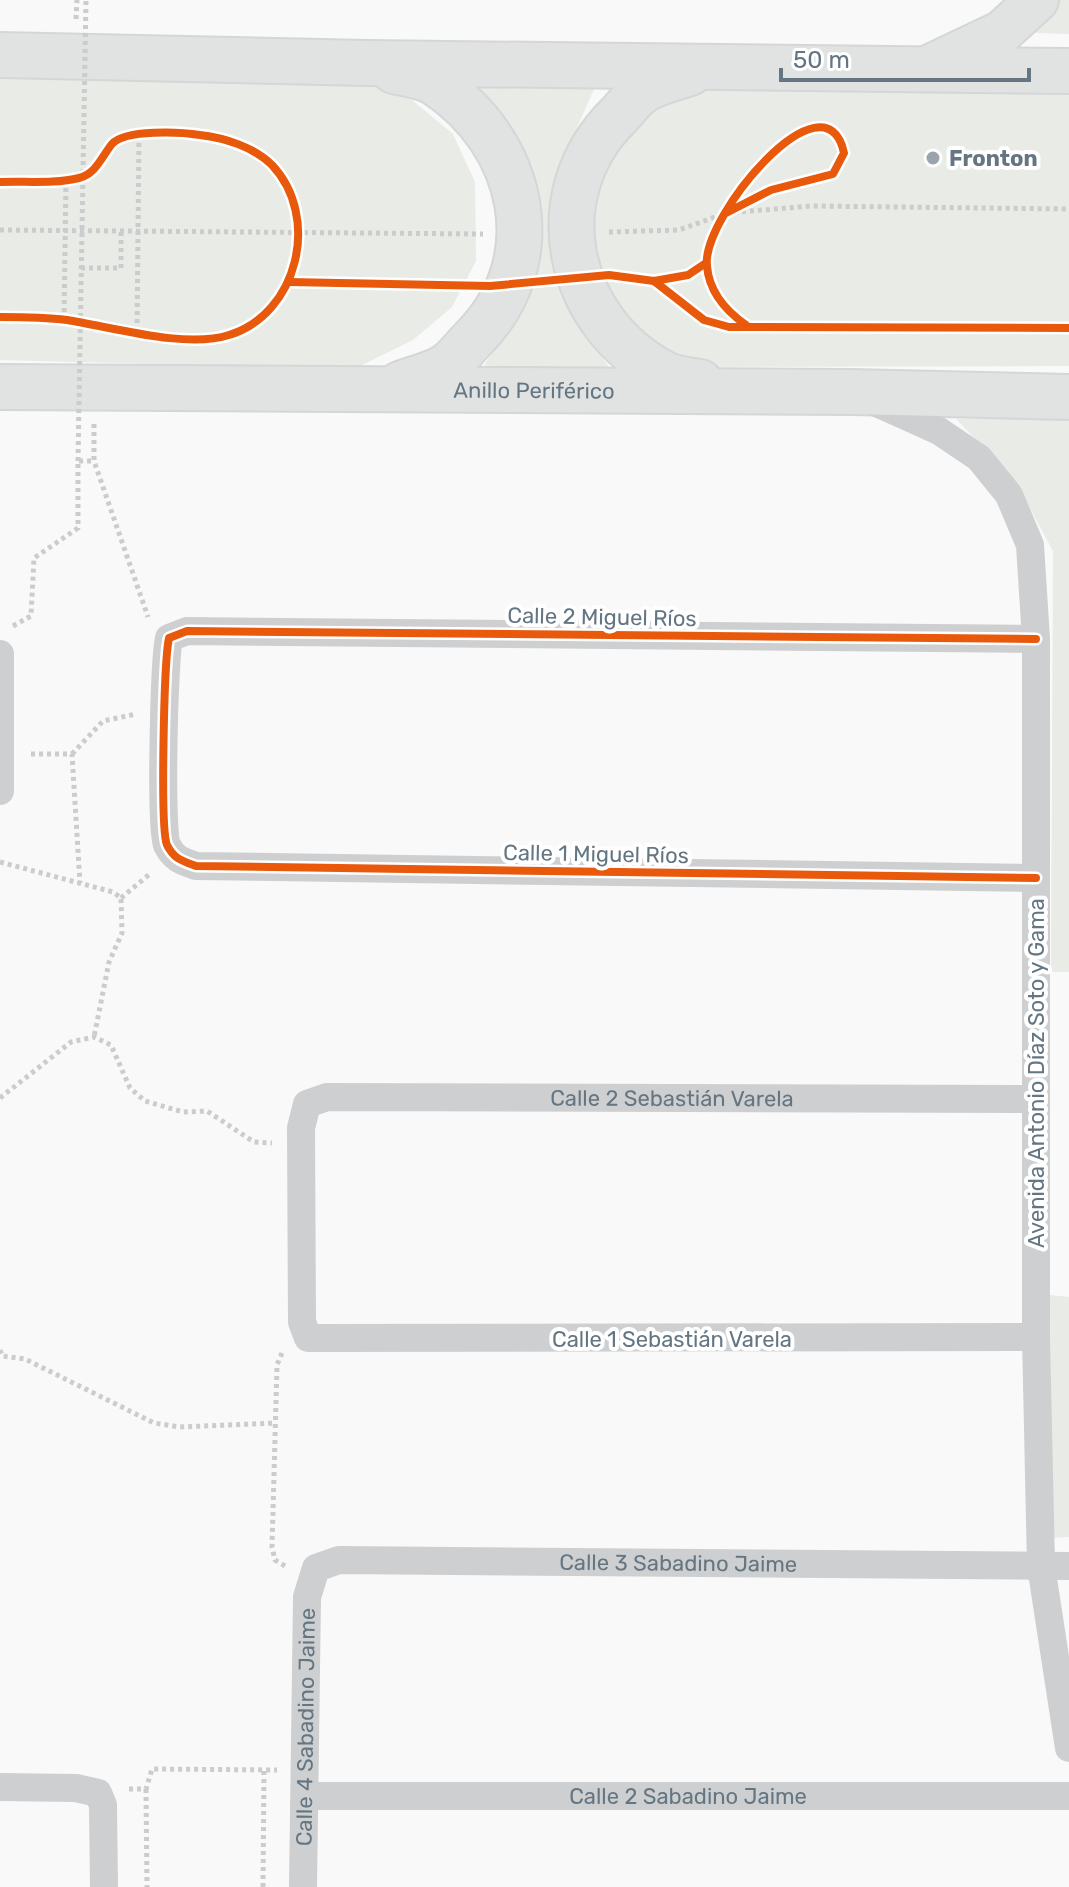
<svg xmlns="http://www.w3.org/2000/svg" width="1069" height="1887" viewBox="0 0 1069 1887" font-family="Rubik,sans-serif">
	<rect width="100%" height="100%" fill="#f9f9f9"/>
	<g fill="#e8ebe6">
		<path d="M1053,0H1069V34L1036,33Z"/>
		<path d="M344,76L406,95L453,134L475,182L476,261L452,307L413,340L354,369L0,360V79Z"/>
		<path d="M1069,85V366L707,367L662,358L587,281L581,196L668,87Z"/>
		<path d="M478,88L594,89L562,162L558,243L590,338L614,375L484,365L521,312L538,264L533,188L517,140Z"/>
		<path d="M956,419H1069V972H1051L1053,551L1015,481Z"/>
		<path d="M1050,1295L1069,1297V1537L1051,1538Z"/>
	</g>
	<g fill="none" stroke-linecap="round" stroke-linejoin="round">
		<g stroke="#d5d6d7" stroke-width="46">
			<path id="secondary" d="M922,70L1002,32L1037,0"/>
		</g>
		<g stroke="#d5d6d7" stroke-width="48">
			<g id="primary">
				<path d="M0,55L367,63L1069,71"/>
				<path d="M394,71C407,74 424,76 435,83C525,142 552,261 472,340C464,348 456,360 446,366C433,375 414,378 400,384"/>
				<path d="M690,73C675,78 657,82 644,90C634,96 626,108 618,116C538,196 566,323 665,374C675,379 689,380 700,382"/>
				<path id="s4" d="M0,387L851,392L1069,397"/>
			</g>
		</g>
		<g stroke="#cbcccd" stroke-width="5" stroke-dasharray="4 4" stroke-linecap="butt">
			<path d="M76,19L77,0"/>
			<path d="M0,230L483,234"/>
			<path d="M609,232L679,230L726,213L811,206L1069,209"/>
			<path d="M81,268H121V229"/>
			<path d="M64,320L66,178"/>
			<path d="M137,331L139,135"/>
			<path d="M94,424V461L148,617"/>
			<path d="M13,626L31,616L34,558L78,528V461H94"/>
			<path d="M31,754H72L80,883"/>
			<path d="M72,754L103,721L136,714"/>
			<path d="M0,862L113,892L121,898L122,933L109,962L94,1037"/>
			<path d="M121,898L151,873"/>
			<path d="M0,1098L71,1042L94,1037L111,1045L130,1088L145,1101L183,1112L207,1111L254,1142L272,1143"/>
			<path d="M0,1350L2,1356L25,1359L154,1423L180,1427L276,1423"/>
			<path d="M282,1353L277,1365L272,1547L275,1560L287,1567"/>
			<path d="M129,1789H146L152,1769L277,1770"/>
			<path d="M146,1789L147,1887"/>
			<path d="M263,1887L264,1771"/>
		</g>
		<g stroke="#cecfd0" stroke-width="28">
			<path d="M870,400L939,431L979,458L1009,495L1030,545L1036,639V1337L1041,1566L1069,1748"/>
			<path d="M1036,639L187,631L169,638C164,661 160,829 167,845C174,859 182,861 196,866L1036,878"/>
			<path d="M0,654V791"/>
			<path id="s1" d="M1036,1337L308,1338L302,1322L301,1128L307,1104L327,1097L1036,1099"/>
			<path d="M0,1787L76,1788L98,1793L103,1805L104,1887"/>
			<path id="s2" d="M306,1796H1069"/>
			<path id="s3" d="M303,1887L307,1597L316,1568L339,1560L1069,1566"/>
		</g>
		<use href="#secondary" stroke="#e1e2e2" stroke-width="42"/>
		<use href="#primary" stroke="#e1e2e2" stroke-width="44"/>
		<path stroke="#cbcccd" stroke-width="5" stroke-dasharray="4 4" stroke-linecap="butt" d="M78,461L86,0"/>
		<g stroke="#fff" stroke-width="13">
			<g id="cycleway">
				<path d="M0,182C25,181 55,184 79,178C96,174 102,156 112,144C125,129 181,132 200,135C225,138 254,147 272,165C321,217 298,314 229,335C186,349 112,327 67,320C44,317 22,317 0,317"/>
				<path d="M726,213L771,190L833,174L844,153C826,68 701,217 707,266C709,291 726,311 746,325"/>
				<path d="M654,281L704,320L729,327L1069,328"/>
				<path d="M289,282L490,286L609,275L654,281L688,275L706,263"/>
				<path d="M1036,639L187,631L169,638C164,661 160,829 167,845C174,859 182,861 196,866L1036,878"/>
			</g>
		</g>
		<use href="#cycleway" stroke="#e8590c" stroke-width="8"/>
	</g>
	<circle fill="#99a4ac" stroke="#fff" stroke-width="3" cx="933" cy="158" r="8"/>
	<g text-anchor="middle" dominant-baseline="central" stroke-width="8" stroke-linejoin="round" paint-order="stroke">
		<g font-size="22" font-weight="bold" fill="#657683" stroke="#fff" text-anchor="start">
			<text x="949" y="158">Fronton</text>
		</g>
		<g font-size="22" fill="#657683" stroke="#fff">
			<text stroke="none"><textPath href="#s4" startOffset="534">Anillo Periférico</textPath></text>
			<text transform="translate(602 617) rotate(1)">Calle 2 Miguel Ríos</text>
			<text transform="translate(596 854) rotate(1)">Calle 1 Miguel Ríos</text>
			<text transform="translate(1036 1073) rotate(-90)">Avenida Antonio Díaz Soto y Gama</text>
			<text stroke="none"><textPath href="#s1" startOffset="1330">Calle 2 Sebastián Varela</textPath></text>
			<text x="672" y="1339">Calle 1 Sebastián Varela</text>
			<text stroke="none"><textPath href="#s3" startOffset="684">Calle 3 Sabadino Jaime</textPath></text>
			<text stroke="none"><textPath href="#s3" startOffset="160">Calle 4 Sabadino Jaime</textPath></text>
			<text stroke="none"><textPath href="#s2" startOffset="382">Calle 2 Sabadino Jaime</textPath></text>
		</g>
	</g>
	<path d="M781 68v12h248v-12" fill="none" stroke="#657683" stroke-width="4"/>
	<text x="793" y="68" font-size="24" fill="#657683" stroke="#ffffff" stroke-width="6" paint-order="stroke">50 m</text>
</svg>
